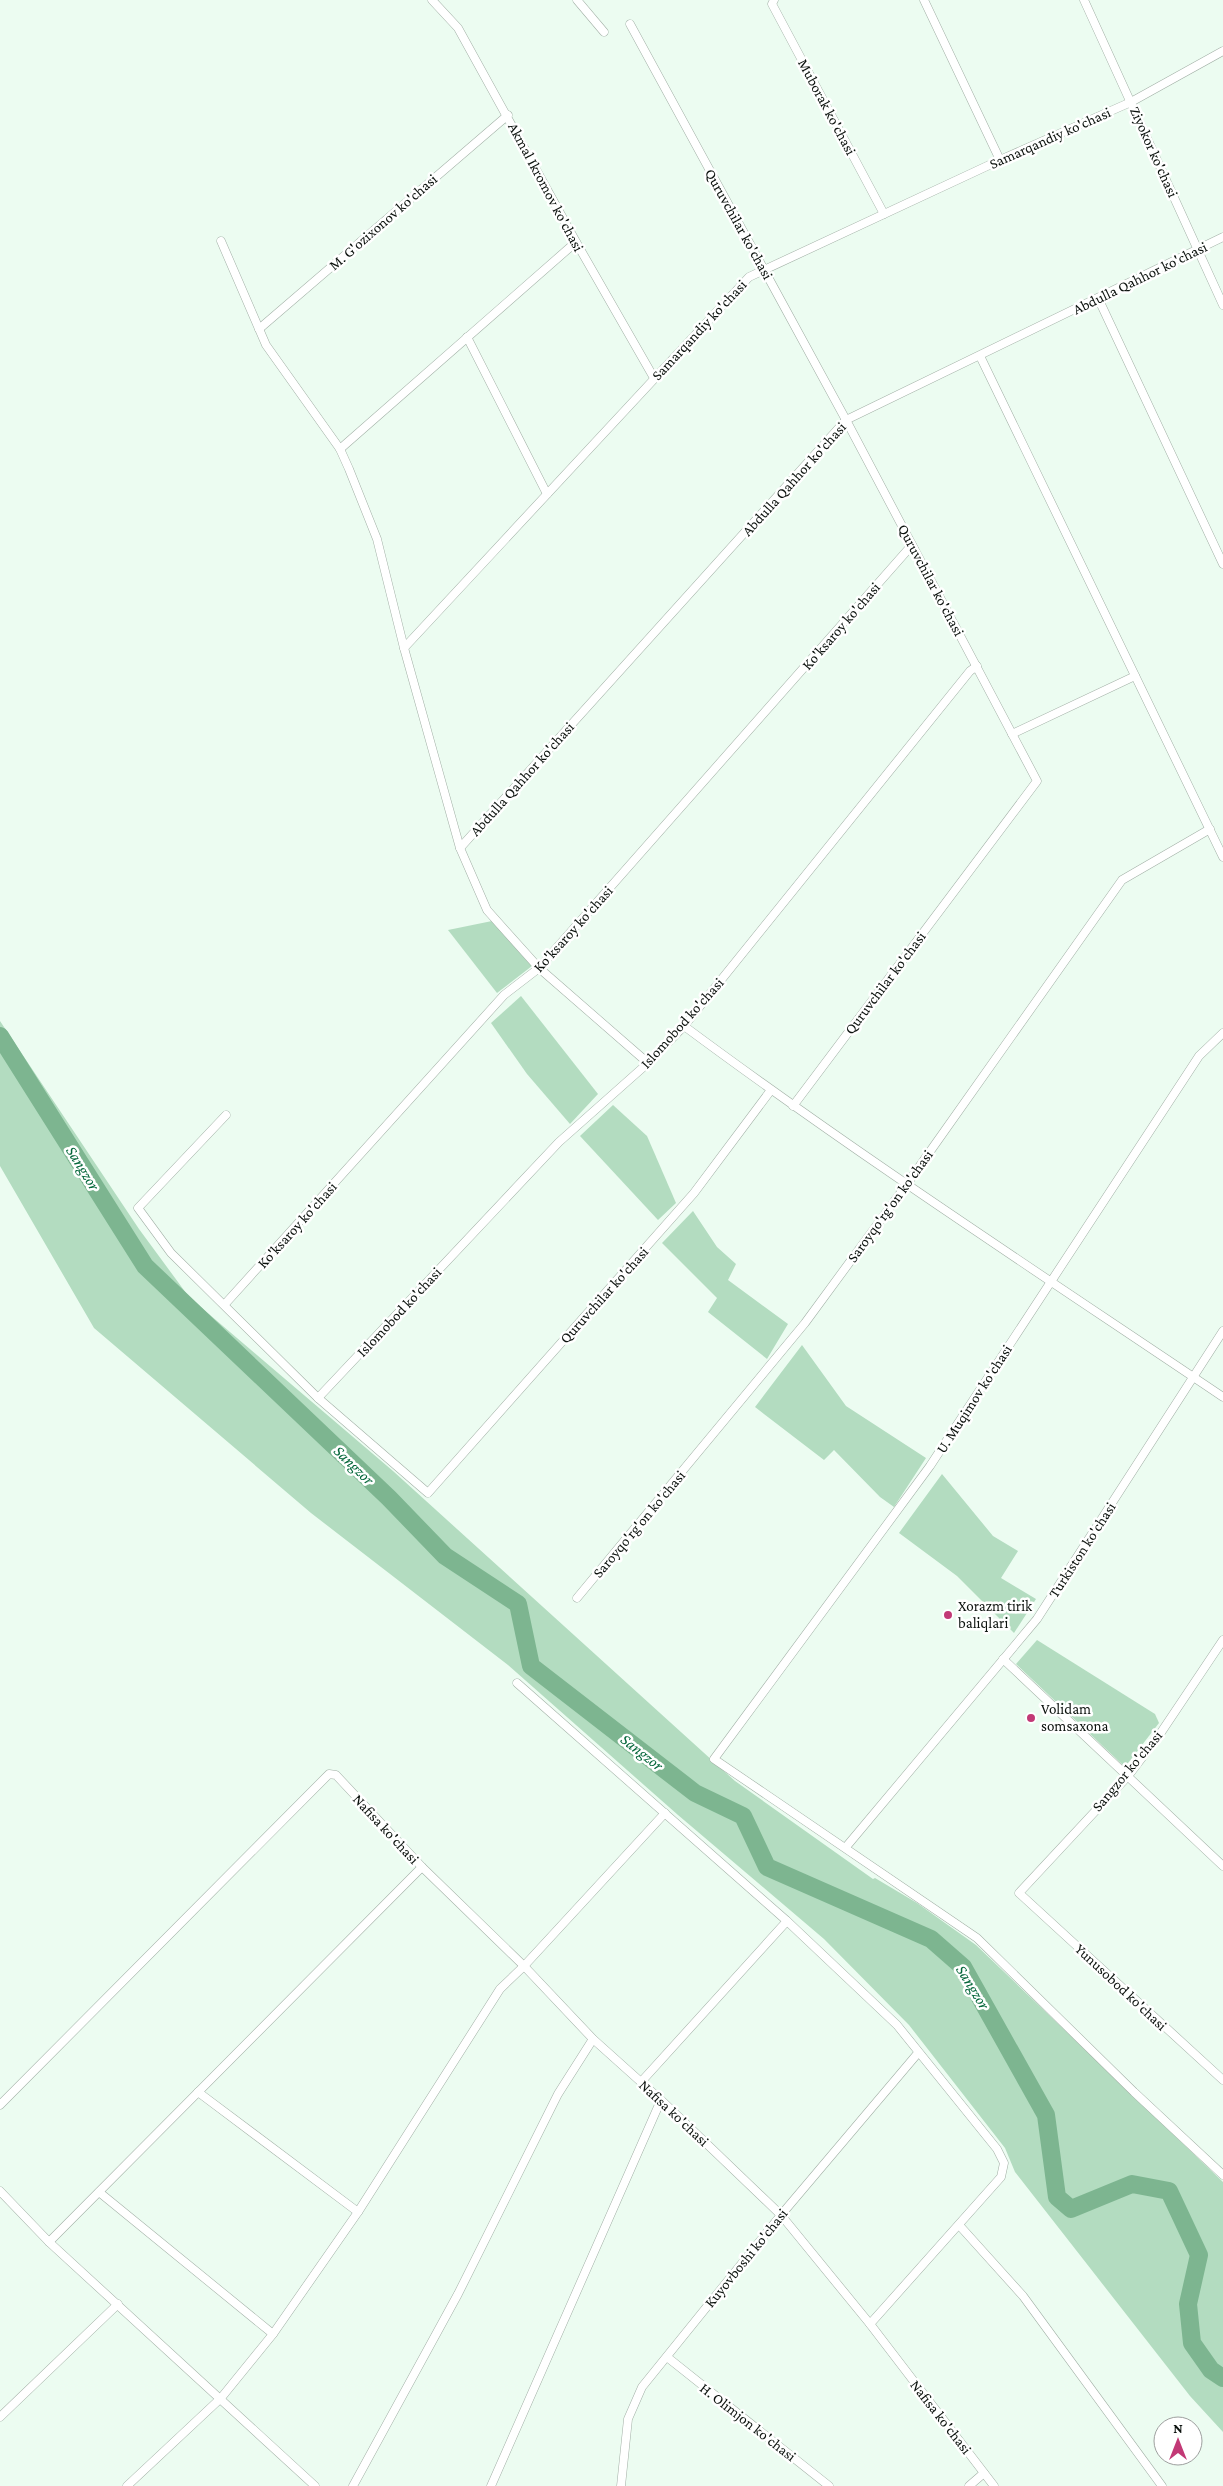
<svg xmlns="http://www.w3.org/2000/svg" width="1223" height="2486" viewBox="0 0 1223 2486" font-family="'Crimson Pro',serif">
	<rect width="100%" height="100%" fill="#ecfcf1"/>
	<g fill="#b3dcc0">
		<path d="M492,921L532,966L497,993L448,930Z"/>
		<path d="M521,996L598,1094L570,1124L527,1074L491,1023Z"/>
		<path d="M0,1021L139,1229L189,1297L393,1471L735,1781L873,1879L875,1878L917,1903L976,1945L1223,2182V2432L1190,2396L1015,2172L1005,2148L909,2025L824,1939L678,1815L508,1665L311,1513L94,1328L0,1166Z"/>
		<path d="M613,1105L647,1136L676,1203L658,1220L580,1136Z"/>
		<path d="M693,1211L717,1247L736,1264L728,1280L788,1324L767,1359L708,1312L717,1298L662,1243Z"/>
		<path d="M802,1345L846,1406L926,1458L894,1507L880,1497L834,1450L824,1460L755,1407Z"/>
		<path d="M942,1474L993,1536L1018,1551L1001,1578L1036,1599L1014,1633L957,1576L899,1533Z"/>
		<path d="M1037,1640L1155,1714L1159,1723L1125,1767L1016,1664Z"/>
	</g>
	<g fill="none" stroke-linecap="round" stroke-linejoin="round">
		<path stroke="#7db590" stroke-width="18" d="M0,1036L145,1266L389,1498L445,1556L518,1604L531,1666L695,1793L743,1816L767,1867L931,1939L963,1967L1046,2115L1057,2197L1071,2209L1132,2184L1169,2191L1199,2255L1188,2304L1192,2343L1211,2370L1223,2378"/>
		<g stroke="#a1afa5" stroke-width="9">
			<g id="street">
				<path d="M432,0L458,28L576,242L654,378"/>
				<path d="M577,0L604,32"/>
				<path d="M774,0L772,4L884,214"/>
				<path d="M924,0L1000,160"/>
				<path d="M1084,0L1223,305"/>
				<path d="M630,24L846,420L1037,781L793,1106"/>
				<path d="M221,241L266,345L340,449L349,469L377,539L404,648L460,848L487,910L539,968L648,1063"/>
				<path d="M1098,298L1223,564"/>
				<path d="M259,329L508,115"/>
				<path d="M467,337L547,494"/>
				<path d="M980,356L1223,857"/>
				<path d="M340,449L576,242"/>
				<path d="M404,648L749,277L1000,160L1131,102L1223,51"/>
				<path d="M1012,734L1135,676"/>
				<path d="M460,848L846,420L1223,237"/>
				<path d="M684,1026C859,1156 1042,1275 1223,1397"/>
				<path d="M1223,1033L1199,1056L930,1466L714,1759L977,1938L1134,2092L1223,2175"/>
				<path d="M226,1115L138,1208L171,1253L318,1398L428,1493L694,1193L771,1090"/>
				<path d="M225,1304L504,995L539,968L912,545"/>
				<path d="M318,1398L559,1142L648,1063L684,1026L970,671L977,666"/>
				<path d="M577,1598L805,1323L907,1184L1122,880L1210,829"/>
				<path d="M1223,1640L1160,1734L1128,1776L1019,1893L1223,2080"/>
				<path d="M1003,1659L1223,1866"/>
				<path d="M517,1683L787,1921L897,2025L997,2149L1004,2163L1001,2177L870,2324"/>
				<path d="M846,1847L1037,1619L1223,1331"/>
				<path d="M641,2082L787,1921"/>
				<path d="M198,2092L358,2212"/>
				<path d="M0,2105L329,1774L336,1775L422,1867L524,1966L593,2039L661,2100L781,2215L870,2324L994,2486"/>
				<path d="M0,2191L49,2242L315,2486"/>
				<path d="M99,2192L273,2334"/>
				<path d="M959,2225L1023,2296L1162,2486"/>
				<path d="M49,2242L422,1867"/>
				<path d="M667,2357L829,2486"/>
				<path d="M0,2417L118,2304"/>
				<path d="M127,2486L221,2398L273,2334L358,2212L500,1989L524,1966L665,1813"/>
				<path d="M353,2486L458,2294L558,2094L593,2039"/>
				<path d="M491,2486L661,2100"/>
				<path d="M621,2486L628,2419L642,2387L781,2215L918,2053"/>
				<path d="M969,2486L984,2473"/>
			</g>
		</g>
		<use href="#street" stroke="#fff" stroke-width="8"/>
	</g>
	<g fill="#c23976" stroke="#fff" stroke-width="2">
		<circle cx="948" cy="1615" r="5"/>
		<circle cx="1031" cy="1718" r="5"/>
	</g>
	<g text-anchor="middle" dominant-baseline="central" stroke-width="5" stroke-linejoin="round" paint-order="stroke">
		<g font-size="15" fill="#0c120e" stroke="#fff">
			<text transform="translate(827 107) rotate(62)">Muborak ko'chasi</text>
			<text transform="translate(1050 138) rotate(-24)">Samarqandiy ko'chasi</text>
			<text transform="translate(1154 152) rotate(66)">Ziyokor ko'chasi</text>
			<text transform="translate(546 187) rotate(62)">Akmal Ikromov ko'chasi</text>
			<text transform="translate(383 222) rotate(-41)">M. G'ozixonov ko'chasi</text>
			<text transform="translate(739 224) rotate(61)">Quruvchilar ko'chasi</text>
			<text transform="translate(1140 278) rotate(-26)">Abdulla Qahhor ko'chasi</text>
			<text transform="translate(699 330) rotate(-47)">Samarqandiy ko'chasi</text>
			<text transform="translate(794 479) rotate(-48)">Abdulla Qahhor ko'chasi</text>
			<text transform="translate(931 580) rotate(62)">Quruvchilar ko'chasi</text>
			<text transform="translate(841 626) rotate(-49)">Ko'ksaroy ko'chasi</text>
			<text transform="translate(522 779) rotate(-48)">Abdulla Qahhor ko'chasi</text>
			<text transform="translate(573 929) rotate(-48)">Ko'ksaroy ko'chasi</text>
			<text transform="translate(885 983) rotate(-53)">Quruvchilar ko'chasi</text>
			<text transform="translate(682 1023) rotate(-48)">Islomobod ko'chasi</text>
			<text transform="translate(890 1206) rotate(-54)">Saroyqo'rg'on ko'chasi</text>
			<text transform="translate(297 1225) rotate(-48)">Ko'ksaroy ko'chasi</text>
			<text transform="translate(604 1295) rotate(-48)">Quruvchilar ko'chasi</text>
			<text transform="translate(399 1312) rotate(-47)">Islomobod ko'chasi</text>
			<text transform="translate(974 1399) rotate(-57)">U. Muqimov ko'chasi</text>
			<text transform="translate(639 1524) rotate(-50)">Saroyqo'rg'on ko'chasi</text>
			<text transform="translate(1082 1550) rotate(-57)">Turkiston ko'chasi</text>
			<text transform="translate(1127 1771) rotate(-50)">Sangzor ko'chasi</text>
			<text transform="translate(386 1829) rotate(47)">Nafisa ko'chasi</text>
			<text transform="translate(1121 1987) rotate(43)">Yunusobod ko'chasi</text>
			<text transform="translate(674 2113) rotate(43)">Nafisa ko'chasi</text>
			<text transform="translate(746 2258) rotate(-51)">Kuyovboshi ko'chasi</text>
			<text transform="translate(941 2417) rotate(52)">Nafisa ko'chasi</text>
			<text transform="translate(748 2422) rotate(38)">H. Olimjon ko'chasi</text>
		</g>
		<g font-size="15" fill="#0c120e" stroke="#fff" text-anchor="start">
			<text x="958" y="1606">Xorazm tirik<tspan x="958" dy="17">baliqlari</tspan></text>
			<text x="1041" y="1709">Volidam<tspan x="1041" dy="17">somsaxona</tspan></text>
		</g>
		<g font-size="16" font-style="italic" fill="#036639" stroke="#fff">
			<text transform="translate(83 1168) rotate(58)">Sangzor</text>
			<text transform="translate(354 1465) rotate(44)">Sangzor</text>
			<text transform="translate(642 1752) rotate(38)">Sangzor</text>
			<text transform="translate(973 1987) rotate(58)">Sangzor</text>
		</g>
	</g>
	<g transform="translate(1178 2441)"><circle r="24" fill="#ffffff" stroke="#9ea09f"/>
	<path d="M0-4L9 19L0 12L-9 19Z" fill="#c23976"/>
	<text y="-8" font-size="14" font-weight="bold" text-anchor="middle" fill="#0c120e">N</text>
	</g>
</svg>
